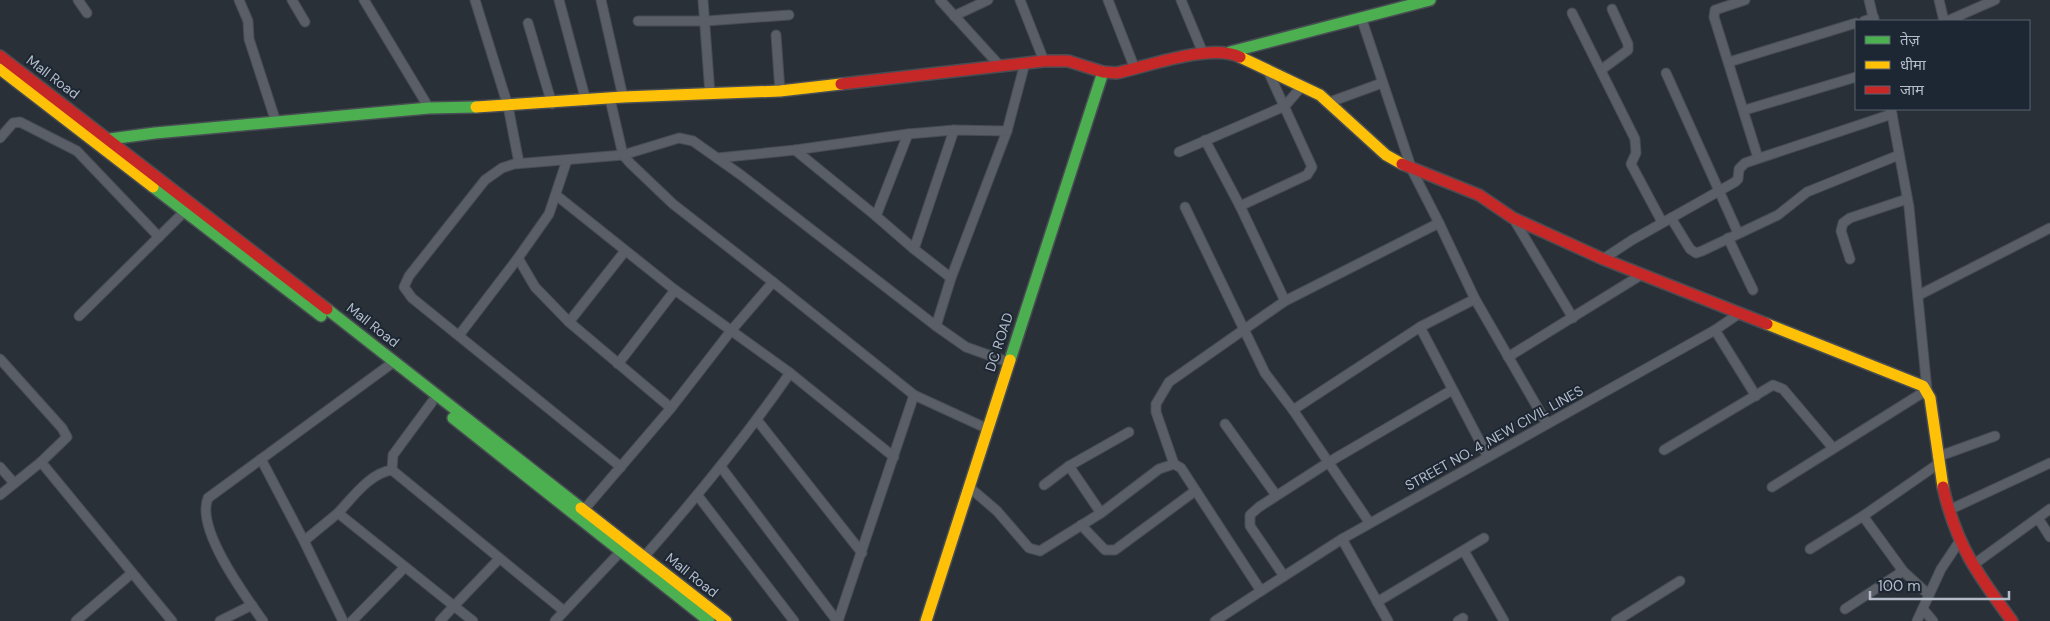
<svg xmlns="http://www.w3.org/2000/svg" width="2050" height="621" viewBox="0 0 2050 621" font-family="'DM Sans','Noto Sans Devanagari',sans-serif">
	<rect width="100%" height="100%" fill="#2a3038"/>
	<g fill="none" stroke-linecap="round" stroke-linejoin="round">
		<g stroke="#484c53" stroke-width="11">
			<g id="street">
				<path d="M78,0L87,13"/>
				<path d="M239,0L248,21L249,39L276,122"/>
				<path d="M292,0L305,22"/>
				<path d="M364,0L429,108"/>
				<path d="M475,0L508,106L519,163"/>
				<path d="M559,0L586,101"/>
				<path d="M601,0L623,97"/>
				<path d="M703,0L710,94"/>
				<path d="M940,0L1000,66"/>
				<path d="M1020,0L1044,61"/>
				<path d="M1108,0L1135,69"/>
				<path d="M1181,0L1203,53"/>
				<path d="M1745,0L1715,10L1714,17L1758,158"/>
				<path d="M1869,0L1874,21"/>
				<path d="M1939,0L1944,21"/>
				<path d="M1572,13L1635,139L1636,153L1631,164L1662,222"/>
				<path d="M954,16L988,0"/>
				<path d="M1361,17L1412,170L1439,223"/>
				<path d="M638,21H706L789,15"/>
				<path d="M1864,21L1874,18"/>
				<path d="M1947,21L1995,0"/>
				<path d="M528,23L552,104"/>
				<path d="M776,35L780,91"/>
				<path d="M1729,62L1856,23"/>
				<path d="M1601,70L1628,50V44L1612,9"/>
				<path d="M1666,73L1738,233"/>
				<path d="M610,99L623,155L630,163L673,204L773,282"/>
				<path d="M1330,102L1382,83"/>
				<path d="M1745,110L1856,77"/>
				<path d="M1007,131L951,278L936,326L966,347L1008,362"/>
				<path d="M908,134L876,216L914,249"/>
				<path d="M0,138L13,123L20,122L77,151L159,237"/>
				<path d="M1205,140L1240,206L1285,301"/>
				<path d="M795,150L876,216"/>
				<path d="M1179,152L1285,106L1302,86"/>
				<path d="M717,158L795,150L908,134L954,130L1007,131L1025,63"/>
				<path d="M556,195L675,290L790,373L894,457"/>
				<path d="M1240,206L1307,175L1312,167L1268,71"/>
				<path d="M1185,207L1265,373L1293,410L1369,522"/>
				<path d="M1513,218L1573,318"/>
				<path d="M1671,218L1690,249L1696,253L1702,251L1778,215L1807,192L1899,155"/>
				<path d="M1728,238L1753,290"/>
				<path d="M518,258L535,287L569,322L625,251"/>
				<path d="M1603,259L1632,240L1735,182L1738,179L1739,169L1745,163L1892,114"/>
				<path d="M1850,259L1841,231L1843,223L1850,218L1907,199"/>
				<path d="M951,278L914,249L954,130"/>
				<path d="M1919,295L2050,228"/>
				<path d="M79,316L187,209"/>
				<path d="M569,322L671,408"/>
				<path d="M1420,327L1488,457"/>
				<path d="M1715,330L1756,396"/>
				<path d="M460,334L518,258L549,214L567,160"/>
				<path d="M1508,357L1641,275"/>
				<path d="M0,359L62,428L67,437L41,462L0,495"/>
				<path d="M618,364L675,290"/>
				<path d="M1293,410L1420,327L1475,299"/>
				<path d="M757,420L862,553"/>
				<path d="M1225,424L1276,495"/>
				<path d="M1664,450L1773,385L1783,389L1833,448"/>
				<path d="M1937,457L1995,436"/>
				<path d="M261,459L304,541"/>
				<path d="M41,462L172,621"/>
				<path d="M1174,464L1156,412V404L1169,382L1285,301L1439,223L1475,299L1547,424"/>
				<path d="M1069,466L1101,513"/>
				<path d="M0,467L14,483"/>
				<path d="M621,467L412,298L404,287L409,276L485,180L502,168L514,164L623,155L679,138L693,141L741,175L936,326"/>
				<path d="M721,467L837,621"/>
				<path d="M392,470L393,455L432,402"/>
				<path d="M1044,485L1069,466L1129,432"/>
				<path d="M969,487L997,511L1029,548L1040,551L1101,513L1159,469L1174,464L1181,468L1261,591L1342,539"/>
				<path d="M1772,487L1927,390L1909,207L1891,109"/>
				<path d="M698,496L794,621"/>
				<path d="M1949,510L2050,463"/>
				<path d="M582,512L671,408L730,332L773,282L914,395L988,429"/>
				<path d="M338,513L304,541L343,621"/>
				<path d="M1863,516L1903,571L1928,594"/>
				<path d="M2038,518L2050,537"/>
				<path d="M1081,525L1105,550H1115L1195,491"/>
				<path d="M1810,549L1863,516L1938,464"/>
				<path d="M1464,551L1504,621"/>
				<path d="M644,557C696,498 745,438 790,373"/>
				<path d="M499,559L454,606L338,513C353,497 370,473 392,470L564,611"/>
				<path d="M1973,565L2050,509"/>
				<path d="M1284,576L1250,526V515L1259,507L1329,462L1452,390"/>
				<path d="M1377,602L1484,538"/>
				<path d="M1845,609L1903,571"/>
				<path d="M1923,609L1933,621"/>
				<path d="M76,621L132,573"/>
				<path d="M220,621L252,605"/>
				<path d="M263,621C245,596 195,528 208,498L395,361"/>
				<path d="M352,621L405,567"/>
				<path d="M440,621L454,606L473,621"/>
				<path d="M555,621L623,549"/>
				<path d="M838,621L914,395"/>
				<path d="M1215,621L1261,591"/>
				<path d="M1388,621L1342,539L1715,330L1740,313"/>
				<path d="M1458,621L1463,618"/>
				<path d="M1616,621L1680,581"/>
				<path d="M1917,621L1941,569L1959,542"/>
			</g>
		</g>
		<g stroke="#484c53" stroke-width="14">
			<g id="fast">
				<path d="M1230,52L1430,0"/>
				<path d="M102,140L155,133L429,108L476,107"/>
				<path d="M153,187L321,316"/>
				<path d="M327,309L581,508"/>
				<path d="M1010,360L1103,72"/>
				<path d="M453,418L709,621"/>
			</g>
		</g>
		<g stroke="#484c53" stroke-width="14">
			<g id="slow">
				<path d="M1240,57L1320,95L1386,155L1402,164"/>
				<path d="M0,69L153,187"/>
				<path d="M476,107L623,97L780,91L841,84"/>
				<path d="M1767,324L1923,386L1930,398L1943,487"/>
				<path d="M581,508L726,621"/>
				<path d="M926,621L1010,360"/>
			</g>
		</g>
		<g stroke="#484c53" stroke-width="14">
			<g id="jam">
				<path d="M0,56L327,309"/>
				<path d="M841,84L1044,61H1068L1103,72L1117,73C1149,66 1210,43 1240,57"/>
				<path d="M1402,164L1479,195L1513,218L1603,259L1767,324"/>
				<path d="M1943,487C1956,545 1978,575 2012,621"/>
			</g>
		</g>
		<use href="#street" stroke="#5a5e66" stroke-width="9"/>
		<use href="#fast" stroke="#4caf50" stroke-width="11"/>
		<use href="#slow" stroke="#ffc107" stroke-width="11"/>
		<use href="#jam" stroke="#c62828" stroke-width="11"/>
	</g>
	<g text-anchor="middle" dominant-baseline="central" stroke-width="4" stroke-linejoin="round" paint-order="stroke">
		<g font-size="14" fill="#b4bcc9" stroke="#1d2633">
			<text transform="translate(53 77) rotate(37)">Mall Road</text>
			<text transform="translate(373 325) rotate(38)">Mall Road</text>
			<text transform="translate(999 342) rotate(-72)">DC ROAD</text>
			<text transform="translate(1494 438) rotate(-29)">STREET NO. 4 ,NEW CIVIL LINES</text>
			<text transform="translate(692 575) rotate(38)">Mall Road</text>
		</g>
	</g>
	<rect x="1855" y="20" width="175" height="90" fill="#1d2633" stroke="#59626f"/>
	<rect x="1865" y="36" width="25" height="8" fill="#4caf50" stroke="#59626f"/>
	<text x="1900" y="45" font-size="15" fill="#b4bcc9">तेज़</text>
	<rect x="1865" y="61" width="25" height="8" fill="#ffc107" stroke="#59626f"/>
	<text x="1900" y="70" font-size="15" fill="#b4bcc9">धीमा</text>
	<rect x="1865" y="86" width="25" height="8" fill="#c62828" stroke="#59626f"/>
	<text x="1900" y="95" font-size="15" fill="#b4bcc9">जाम</text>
	<path d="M1870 591v8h139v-8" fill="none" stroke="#b4bcc9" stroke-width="2.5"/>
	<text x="1878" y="591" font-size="15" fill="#b4bcc9" stroke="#1d2633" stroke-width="4" paint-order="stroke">100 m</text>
</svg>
